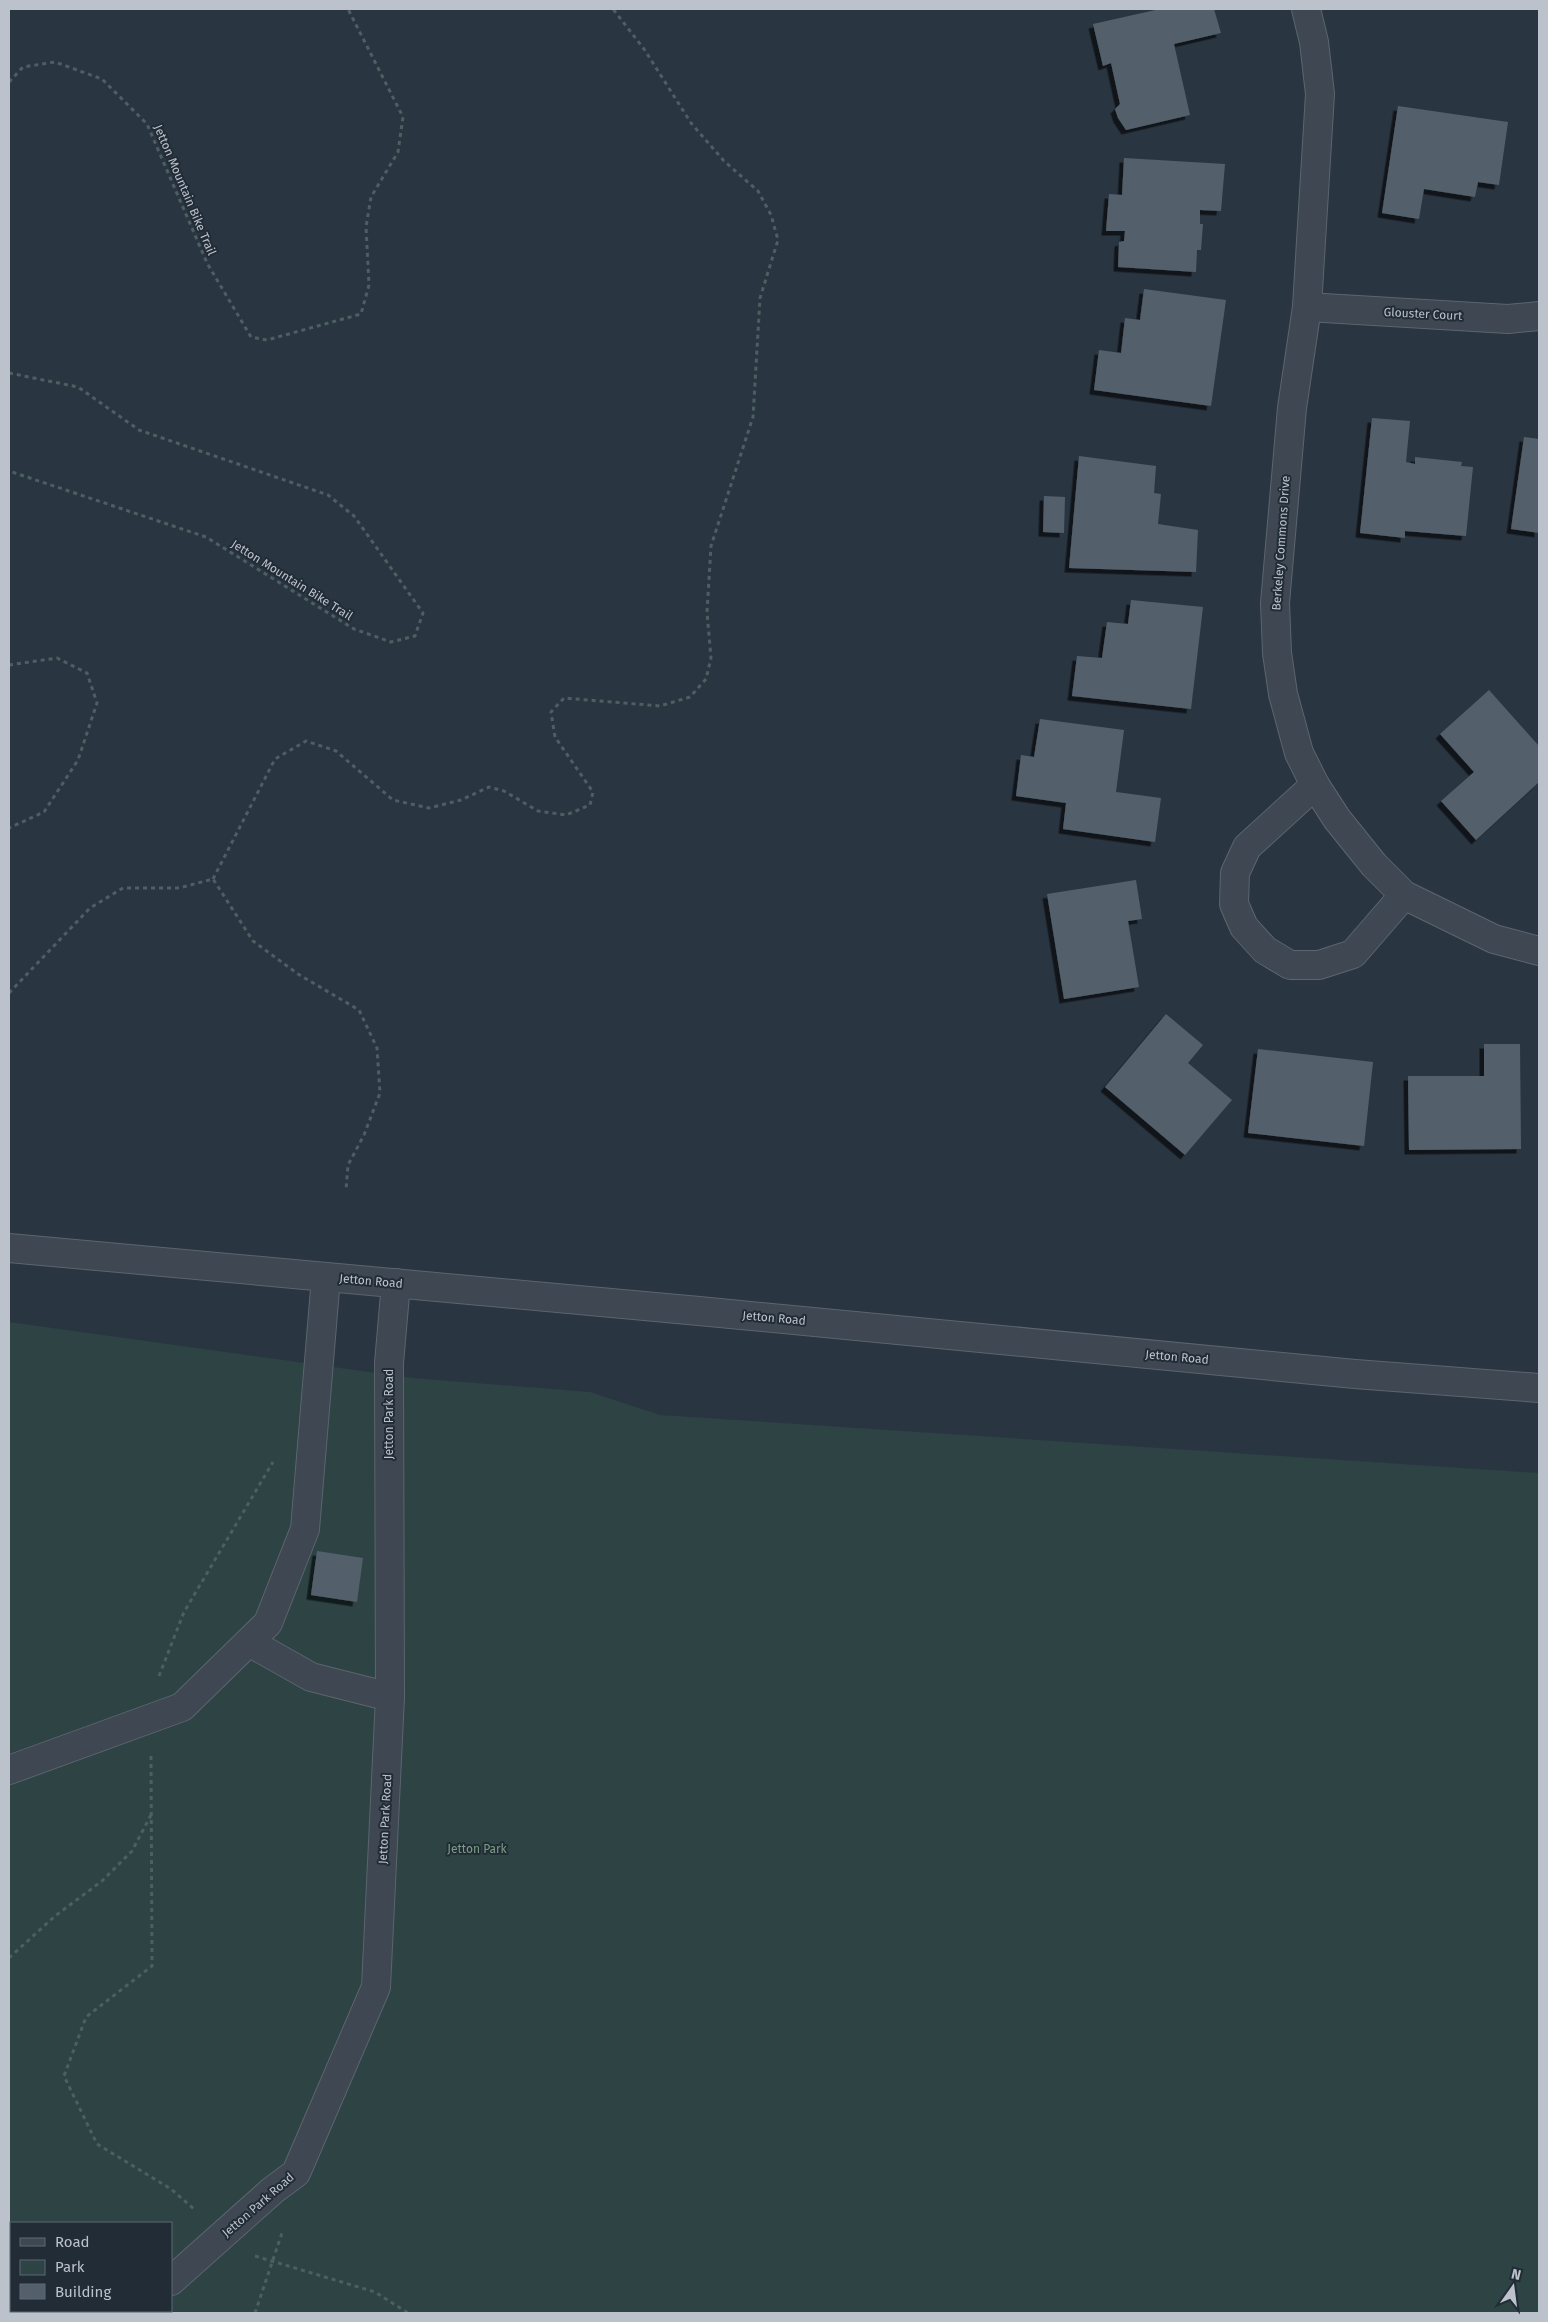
<svg xmlns="http://www.w3.org/2000/svg" width="1548" height="2322" viewBox="0 0 1548 2322" font-family="'Fira Sans',sans-serif">
	<defs>
		<filter id="shadow"><feDropShadow dx="-4.5" dy="4.5" stdDeviation="0" flood-color="#0009"/></filter>
	</defs>
	<rect width="100%" height="100%" fill="#2a3542"/>
	<path fill="#2d4344" fill-rule="evenodd" d="M9,1322L413,1378L590,1392L660,1415L1539,1473V2313H9ZM11,2223H171V2311H11Z"/>
	<g fill="#53606c" filter="url(#shadow)">
		<path d="M1160,9H1214L1221,33L1174,44L1190,115L1126,130L1118,118L1115,109L1120,104L1111,63L1103,66L1093,24Z"/>
		<path d="M1398,106L1508,122L1499,185L1478,182L1475,197L1424,189L1419,219L1382,213Z"/>
		<path d="M1124,158L1225,164L1221,211L1200,210V224H1203L1201,250H1197L1196,272L1118,267L1119,242L1124,241L1125,231H1106L1109,194L1122,195Z"/>
		<path d="M1144,289L1226,300L1211,406L1094,390L1099,350L1121,353L1125,318L1140,320Z"/>
		<path d="M1372,418L1410,421L1406,462L1415,464V457L1462,462L1461,466L1473,467L1466,536L1405,531V538L1360,533Z"/>
		<path d="M1524,437L1539,439V533L1511,529Z"/>
		<path d="M1079,456L1156,466L1154,493L1161,494L1158,524L1198,530L1196,572L1069,568Z"/>
		<path d="M1044,496L1065,497L1064,533L1043,532Z"/>
		<path d="M1131,600L1203,607L1191,709L1072,696L1077,656L1102,658L1107,622L1128,624Z"/>
		<path d="M1489,690L1539,746V782L1476,840L1441,801L1474,772L1440,734Z"/>
		<path d="M1040,719L1124,730L1116,792L1161,798L1155,842L1063,829L1066,803L1016,796L1021,755L1034,757Z"/>
		<path d="M1136,880L1142,919L1128,921L1139,987L1064,999L1047,894Z"/>
		<path d="M1166,1014L1203,1045L1188,1063L1232,1100L1185,1155L1105,1087Z"/>
		<path d="M1484,1044H1520L1521,1149L1409,1150L1408,1076H1484Z"/>
		<path d="M1258,1049L1373,1062L1364,1146L1248,1133Z"/>
		<path d="M317,1551L363,1558L357,1602L311,1595Z"/>
	</g>
	<g fill="none" stroke-linecap="round" stroke-linejoin="round">
		<g stroke="#5c656f" stroke-width="30">
			<g id="minor">
				<path d="M1306,9L1314,42L1320,94L1307,307L1292,408L1275,603L1277,653L1283,694L1299,753L1315,785L1337,819L1374,865L1404,895L1494,939L1539,951"/>
				<path d="M1307,307L1508,319L1539,316"/>
				<path d="M1315,785L1247,847L1235,873L1234,904L1244,927L1265,950L1290,965H1319L1353,954L1404,895"/>
				<path d="M9,1248L699,1311L1355,1374L1539,1388"/>
				<path d="M249,1642L311,1677L390,1697"/>
				<path d="M9,1770L182,1707L268,1623L305,1529L326,1277"/>
				<path d="M171,2281L273,2190L296,2173L376,1987L390,1697L389,1363L396,1283"/>
				<path d="M135,2313L138,2311"/>
			</g>
		</g>
		<g stroke="#4c6062" stroke-width="3" stroke-dasharray="4 4" stroke-linecap="butt">
			<path d="M9,82L23,67L55,62L102,79L147,124L207,263L251,337L267,340L361,314L369,285L366,227L371,197L398,152L403,117L348,9"/>
			<path d="M9,373L78,387L139,430L328,495L354,516L423,613L415,636L391,642L354,629L206,537L9,471"/>
			<path d="M9,665L57,658L87,673L97,703L78,760L44,812L9,828"/>
			<path d="M213,879L275,759L306,741L336,751L393,800L429,808L461,800L489,787L504,791L538,811L566,815L590,805L593,792L555,737L551,712L564,698L660,706L690,697L706,679L711,658L707,612L711,546L753,417L760,298L778,240L771,215L758,191L724,161L691,123L644,49L613,9"/>
			<path d="M9,993L90,908L123,888H179L213,879L253,941L298,974L359,1010L377,1048L380,1093L364,1135L348,1165L346,1190"/>
			<path d="M159,1676L184,1612L273,1462"/>
			<path d="M151,1756L152,1966L86,2017L64,2076L97,2144L171,2189L195,2210"/>
			<path d="M9,1958L55,1916L102,1881L132,1851L151,1815"/>
			<path d="M255,2256L375,2292L408,2313"/>
			<path d="M255,2313L282,2233"/>
		</g>
		<use href="#minor" stroke="#3e4752" stroke-width="28"/>
	</g>
	<g text-anchor="middle" dominant-baseline="central" stroke-width="4" stroke-linejoin="round" paint-order="stroke">
		<g font-size="12" fill="#bbc2cb" stroke="#222c37">
			<text transform="translate(185 190) rotate(67)">Jetton Mountain Bike Trail</text>
			<text transform="translate(1423 314) rotate(3)">Glouster Court</text>
			<text transform="translate(1281 543) rotate(-86)">Berkeley Commons Drive</text>
			<text transform="translate(292 580) rotate(32)">Jetton Mountain Bike Trail</text>
			<text transform="translate(371 1281) rotate(5)">Jetton Road</text>
			<text transform="translate(774 1318) rotate(5)">Jetton Road</text>
			<text transform="translate(1177 1357) rotate(5)">Jetton Road</text>
			<text transform="translate(389 1414) rotate(-90)">Jetton Park Road</text>
			<text transform="translate(385 1819) rotate(-87)">Jetton Park Road</text>
			<text transform="translate(258 2205) rotate(-41)">Jetton Park Road</text>
		</g>
		<g font-size="12" fill="#7b9f82" stroke="#222c37">
			<text x="477" y="1849">Jetton Park</text>
		</g>
	</g>
	<rect width="1548" height="2322" fill="none" stroke="#bbc2cb" stroke-width="20"/>
	<rect x="10" y="2222" width="162" height="90" fill="#222c37" stroke="#5f6872"/>
	<rect x="20" y="2238" width="25" height="8" fill="#3e4752" stroke="#5f6872"/>
	<text x="55" y="2247" font-size="15" fill="#bbc2cb">Road</text>
	<rect x="20" y="2260" width="25" height="15" fill="#2d4344" stroke="#5f6872"/>
	<text x="55" y="2272" font-size="15" fill="#bbc2cb">Park</text>
	<rect x="20" y="2284" width="25" height="15" fill="#53606c" stroke="#5f6872"/>
	<text x="55" y="2297" font-size="15" fill="#bbc2cb">Building</text>
	<g transform="translate(1513 2287) rotate(14)" stroke="#222c37" stroke-width="4" paint-order="stroke">
	<path d="M0-4L9 19L0 12L-9 19Z" fill="#bbc2cb"/>
	<text y="-8" font-size="14" font-weight="bold" text-anchor="middle" fill="#bbc2cb">N</text>
	</g>
</svg>
